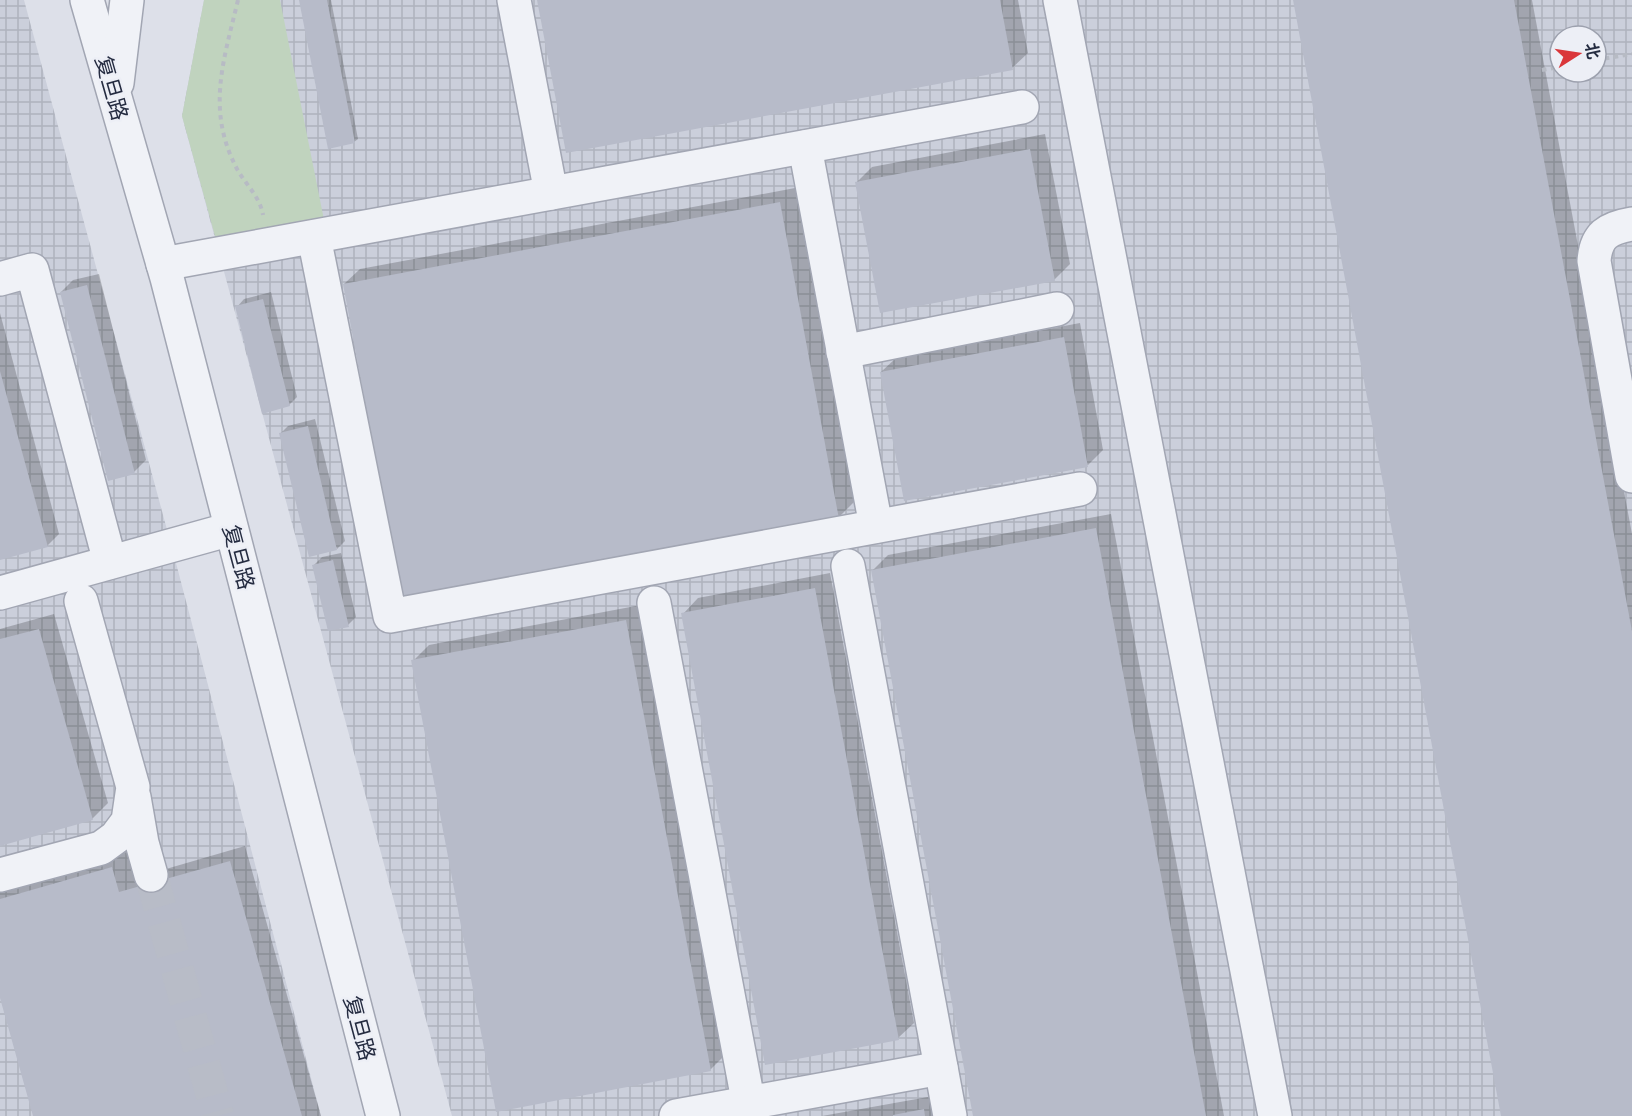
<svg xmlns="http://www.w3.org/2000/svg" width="1632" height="1116" viewBox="0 0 1632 1116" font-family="Jost,'Noto Sans SC',sans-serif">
	<defs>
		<pattern id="industrial-grid" width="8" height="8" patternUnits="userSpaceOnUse" patternTransform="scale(1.5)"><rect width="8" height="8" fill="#cbcfdb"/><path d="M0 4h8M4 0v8" fill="none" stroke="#aeb2bd"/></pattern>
	</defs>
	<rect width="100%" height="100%" fill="#dde0e9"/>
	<g fill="url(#industrial-grid)" fill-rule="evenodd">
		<path d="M0,0H24L176,563L321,1116H0Z"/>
		<path d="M204,0H1632V1116H452L182,116ZM1560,36H1596V72H1560Z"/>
	</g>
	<path fill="#c0d3be" d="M204,0H280L325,225L218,247L182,116Z"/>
	<g fill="#0003">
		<path d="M301,0H331L358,139L354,142Z"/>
		<path d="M539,0H1018L1028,53L1012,68Z"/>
		<path d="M1294,0H1532L1632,534V1116H1503Z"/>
		<path d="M1045,134L1070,264L1054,280L857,182L872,167Z"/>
		<path d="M795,188L854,502L839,517L344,284L360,269Z"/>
		<path d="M99,274L146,460L134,472L61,292L73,280Z"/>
		<path d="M271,292L297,397L289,405L237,307L244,299Z"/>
		<path d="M0,313L59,534L47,546L0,559Z"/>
		<path d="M1080,323L1103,450L1088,465L881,372L897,357Z"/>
		<path d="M315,419L345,541L337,549L280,434L288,426Z"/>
		<path d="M1111,514L1224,1116H974L872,571L888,555Z"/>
		<path d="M341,553L356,617L348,625L314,565L322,557Z"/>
		<path d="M830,573L914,1023L898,1038L683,614L698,598Z"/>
		<path d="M641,605L726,1054L710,1070L413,661L429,645Z"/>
		<path d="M54,614L108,803L92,819L0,845V629Z"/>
		<path d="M245,846L321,1116H35L0,992V888L127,852L135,878Z"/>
		<path d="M939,1095L943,1116H822Z"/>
	</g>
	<g fill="#b7bbc9">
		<path d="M299,0H327L355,143L328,149Z"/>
		<path d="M537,0H1000L1013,70L566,153Z"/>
		<path d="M1293,0H1514L1632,631V1116H1501Z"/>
		<path d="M1030,149L1055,281L880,313L855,182Z"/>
		<path d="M780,202L839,519L402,600L343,284Z"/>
		<path d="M87,285L135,474L108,481L60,292Z"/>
		<path d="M263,299L290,406L262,414L235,306Z"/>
		<path d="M1064,337L1088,467L904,501L880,372Z"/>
		<path d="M0,371L48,547L0,560Z"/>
		<path d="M308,426L337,550L309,557L279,433Z"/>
		<path d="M1096,528L1206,1116H973L871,570Z"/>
		<path d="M333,560L349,627L328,631L312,565Z"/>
		<path d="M815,588L899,1040L765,1065L681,613Z"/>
		<path d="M626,620L711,1071L496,1112L411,660Z"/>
		<path d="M39,629L93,820L0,846V639Z"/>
		<path d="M230,861L302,1116H33L0,998V899L112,867L119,892Z"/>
		<path d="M924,1109L925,1116H893V1115Z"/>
	</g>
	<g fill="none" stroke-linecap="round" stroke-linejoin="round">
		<path stroke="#b8bcc7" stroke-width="33" stroke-dasharray="33 16" stroke-linecap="butt" d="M151,875L218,1116"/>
		<g stroke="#a2a6b3" stroke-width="36">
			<g id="minor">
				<path d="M87,0L167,278L383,1116"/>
				<path d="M514,0L551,193"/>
				<path d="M1060,0L1275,1116"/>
				<path d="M117,83L127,0"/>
				<path d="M805,147L876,526"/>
				<path d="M1632,224C1608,228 1596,235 1594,261L1632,476"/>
				<path d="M314,237L390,616L1080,489"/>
				<path d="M163,264L1022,107"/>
				<path d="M0,279L32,270L110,562"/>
				<path d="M843,352L1057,309"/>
				<path d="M848,566L950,1116"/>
				<path d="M0,593L231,529"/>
				<path d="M654,603L751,1116"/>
				<path d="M134,797L142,843L151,875"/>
				<path d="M0,875L101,848L116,837L128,821L133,787L81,601"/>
				<path d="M676,1116L941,1068"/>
			</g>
		</g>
		<g stroke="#b7bbc4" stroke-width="4" stroke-dasharray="4.5 4.5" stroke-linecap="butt">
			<path d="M238,0C224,59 206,109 236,167C244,183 260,196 263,215"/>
			<path d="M1596,60L1632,54"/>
			<path d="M1542,70L1560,67"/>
		</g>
		<use href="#minor" stroke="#f0f2f7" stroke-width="33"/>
	</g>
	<g text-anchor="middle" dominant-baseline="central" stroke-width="5" stroke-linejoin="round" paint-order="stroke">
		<g font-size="22" fill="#252c41" stroke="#edeff6">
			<text transform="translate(112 88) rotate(74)">复旦路</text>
			<text transform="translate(239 557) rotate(75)">复旦路</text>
			<text transform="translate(360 1028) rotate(75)">复旦路</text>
		</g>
	</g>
	<g transform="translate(1578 54) rotate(78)"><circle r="28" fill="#edeff6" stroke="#9da1ae" stroke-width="1.5"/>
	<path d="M0-4.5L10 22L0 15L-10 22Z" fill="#da363a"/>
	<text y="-9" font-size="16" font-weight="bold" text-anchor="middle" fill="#252c41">北</text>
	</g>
</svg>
